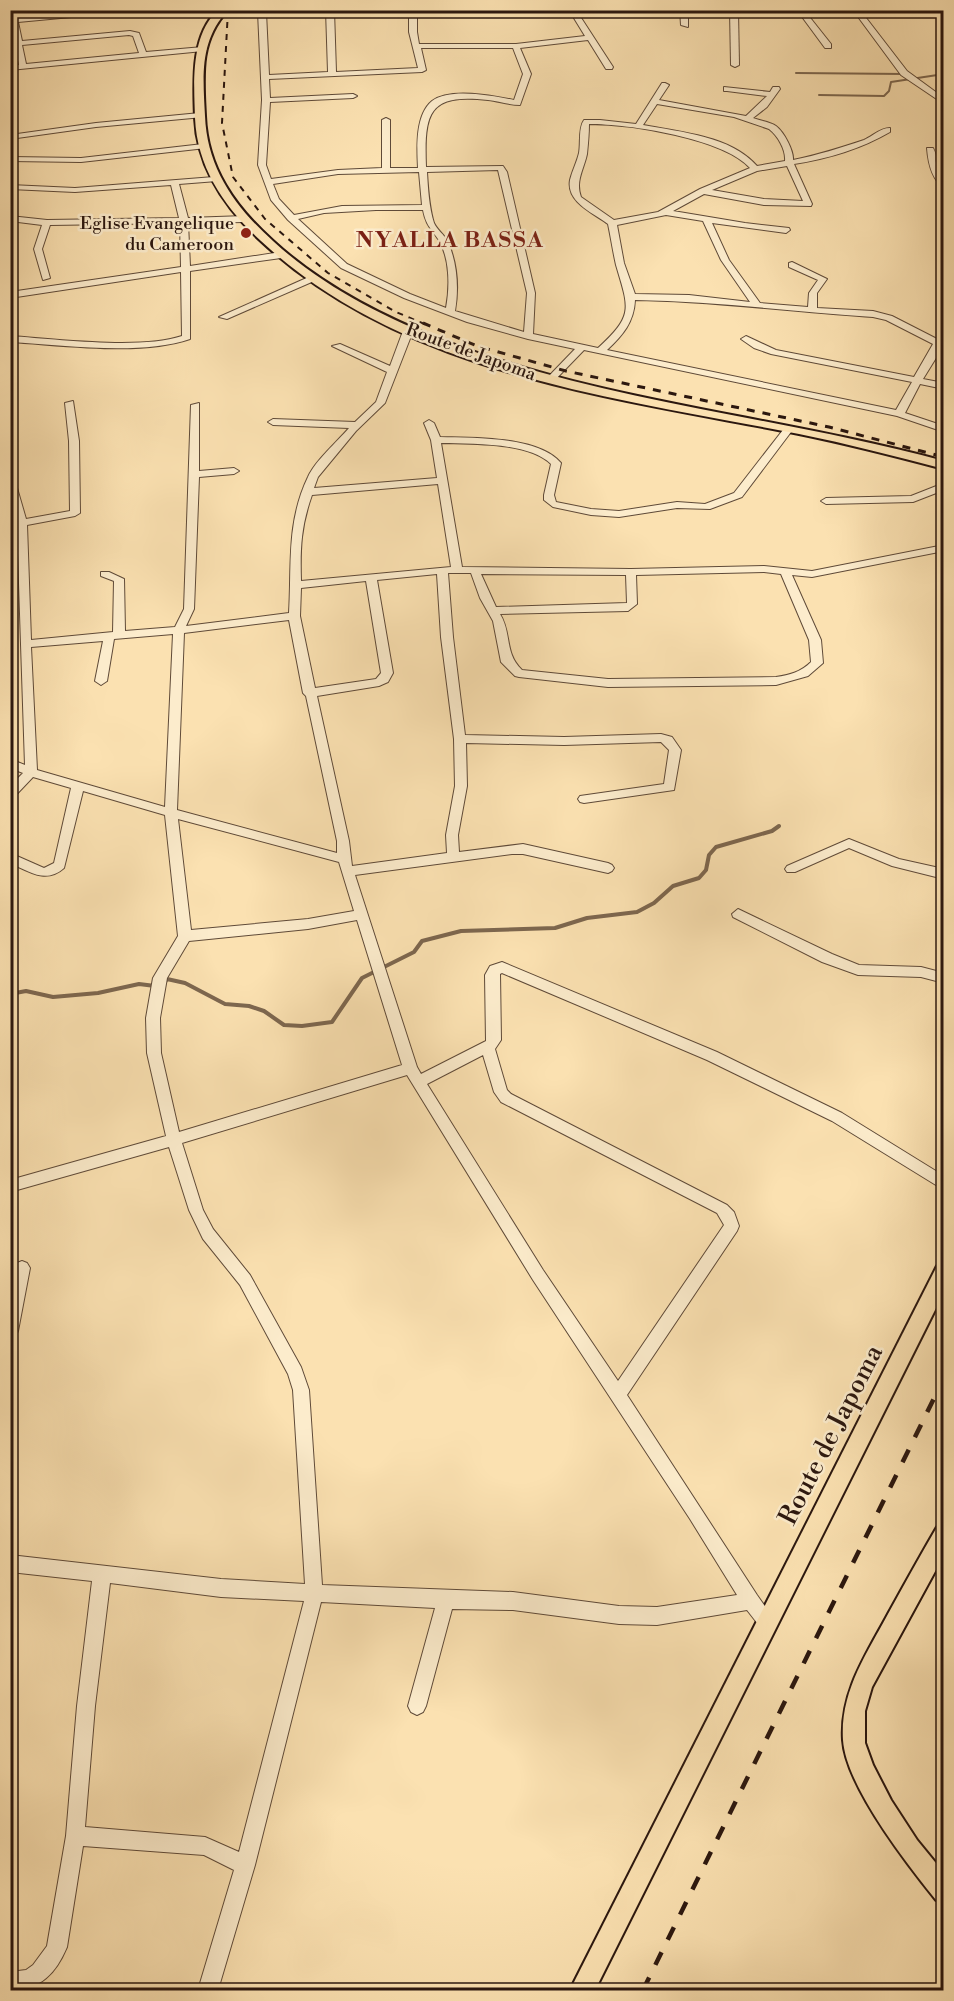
<svg xmlns="http://www.w3.org/2000/svg" width="954" height="2001" viewBox="0 0 954 2001" font-family="'Libre Bodoni',serif">
	<rect width="100%" height="100%" fill="#fbe1b1"/>
	<filter id="stains"><feTurbulence type="fractalNoise" baseFrequency=".00333" numOctaves="4"/><feColorMatrix values="0 0 0 0 .2 0 0 0 0 .09 0 0 0 0 .02 0 0 0 .5 -.17"/></filter>
	<radialGradient id="worn" r=".72"><stop offset=".6" stop-color="#630" stop-opacity="0"/><stop offset="1" stop-color="#630" stop-opacity=".3"/></radialGradient>
	<g fill="none" stroke-linecap="round" stroke-linejoin="round">
		<g stroke="#7d674f" stroke-width="2">
			<path d="M796,73L904,74"/>
			<path d="M819,95L884,96L889,91L891,82L944,74"/>
		</g>
		<g stroke="#7d674f" stroke-width="4">
			<path d="M165,982L167,979L185,983L225,1004L249,1006L264,1011L284,1025L302,1026L332,1022L362,978L414,952L422,941L461,931L555,928L587,918L637,912L654,903L673,886L699,878L706,870L709,855L716,847L772,831L779,826"/>
			<path d="M10,994L26,991L53,997L98,993L139,984L155,986"/>
		</g>
		<g stroke="#5f4a38" stroke-width="2">
			<g id="minor">
				<path d="M10,10H16L17,18L88,10H146L18,22L22,41L130,31L139,33L146,52L203,47L207,49L203,51L10,70V66L19,65L15,46H10V42L14,41ZM129,35L133,36L139,53L26,64L22,45Z"/>
				<path d="M254,10H279L266,12L269,75L328,72L326,10H334L336,72L418,68L409,32V10H417V32L419,44H516L585,36L569,10H576L613,67L612,69H606L588,40L520,48L531,74L520,105C509,105 498,101 488,100C428,93 424,113 426,167L503,166L507,172L535,293L533,334L598,348C634,315 629,309 616,265C613,252 611,238 608,224C593,213 566,202 570,180C572,171 577,162 579,153C581,143 578,128 584,120H600L636,124L662,83H665L669,85L659,100L746,116L767,96L727,91H724V87L770,92L773,87H779L780,89L767,107L753,118C761,121 770,122 776,126C784,132 794,151 793,160C818,155 840,148 864,140C873,136 880,128 890,128V132C861,149 827,159 794,164L812,204L811,206L764,205L704,194L673,211L745,223L789,228L790,230L786,233L712,223L729,260L760,303L808,307L809,293L818,280L789,267V263L792,262L827,279L817,293V308L873,311L892,316L937,339L944,333V345L923,379L944,383V389L920,384L905,413L944,426V432L897,416L584,350L553,382H547V378L575,349L528,339L467,322L404,298L341,268L288,220L271,200L258,165L262,100L258,12ZM421,48H513L523,74L514,100C494,96 450,87 432,101C415,115 417,148 418,168H390V120L386,118L382,120V168L338,170L271,179L266,165L270,102L353,98L357,96L353,94L270,98L269,79L422,72L426,70ZM657,104L734,117L769,129C778,136 786,150 785,161L757,166C731,136 681,132 643,125ZM589,124C629,124 723,138 750,168L700,189L658,212L614,220L581,197C575,181 584,169 587,154C588,144 589,134 589,124ZM787,166L803,201L764,199L712,190L757,171ZM498,170L527,293L524,332L455,311C459,288 457,263 448,242C444,234 437,230 434,223C429,207 428,189 427,172ZM419,172L422,205L342,206L294,215L279,199L273,184L338,174ZM376,210H423C426,225 430,227 438,239C450,257 450,287 446,308L410,294L347,264L298,219L324,213ZM666,215L703,221L721,260L750,302L689,295L635,294L624,263L617,225ZM635,300C715,301 794,312 873,317L886,320L933,344L914,377L776,350L746,336L741,339L754,348L771,354L912,382L896,410L607,350C623,335 634,322 635,300Z"/>
				<path d="M680,10H688V27L681,25Z"/>
				<path d="M730,10H738L739,65L735,67L731,65Z"/>
				<path d="M797,10H804L831,44V48H825Z"/>
				<path d="M853,10H860L907,71L944,98V104L901,75Z"/>
				<path d="M200,113L204,115L203,117L96,127L10,139V135L96,123Z"/>
				<path d="M203,144L207,146L206,148L81,162L10,161V157L81,158Z"/>
				<path d="M927,148H933C937,155 935,156 936,163C938,173 944,175 944,188C931,179 928,161 927,148Z"/>
				<path d="M214,177H217V181L179,184L188,218L245,216L249,219L245,222L188,223L190,266L281,252L285,255L281,258L190,271V339C140,356 64,345 10,342V336C56,339 140,350 182,336L181,272L10,298V292L181,267L180,223L50,225L42,249L50,278L43,280L34,249L42,225L10,221V216L47,220L179,218L171,185L75,192L10,189V185L75,188Z"/>
				<path d="M311,276L315,279L314,281L227,319L219,317Z"/>
				<path d="M408,328L413,331L385,403L356,431L318,477L314,488L437,478L431,440L424,423L429,420L434,423L440,437C473,438 538,436 561,463L554,495L556,502L591,509L619,511L677,502L705,504L734,493L786,426L794,428L742,497L710,509L677,508L619,517L591,515L553,507L544,500V495L551,464C528,442 472,444 441,443L462,567L631,569L764,566L812,571L944,545V551L812,577L792,575L821,640L823,663L808,676L776,685L608,687L519,677L515,676L501,662L493,621L480,598L471,573H448L453,637L465,735L564,737L661,734L672,737L681,750L674,790L584,803L580,802L578,799L580,796L664,784L669,750L661,742L564,745L466,743L467,786L458,835L459,852L523,844L608,863L612,865L614,868L612,871L608,873L523,854H512L355,875L417,1067L421,1074L486,1041L485,975L490,966L502,962L717,1052L842,1113L944,1176V1190L832,1121L707,1060L502,973L500,974L501,1040L495,1049L507,1090L511,1094L727,1205L734,1212L739,1226L737,1231L627,1395L757,1595L776,1622L773,1628L767,1631L761,1628L747,1610L657,1625L619,1624L513,1610L452,1609L426,1706L423,1712L417,1715L411,1712L408,1706L435,1608L321,1602L255,1865L218,1990H198L234,1870L204,1855L83,1846L67,1947C56,1973 41,1990 10,1990V1972L26,1970L33,1965L47,1946L66,1836L77,1706L92,1581L10,1572V1555L221,1579L305,1584L293,1390L288,1374L240,1285L203,1239L189,1210L169,1147L10,1192V1180L166,1136L147,1053L146,1018L153,978L178,936L165,815L83,791L64,868C46,884 30,872 10,863V853L44,868L54,863L71,788L33,777L14,797L10,798V786L23,773L10,768V759L25,765L17,523L10,501V478L15,481L26,519L70,511L69,441L65,403L73,401L79,441L80,513L75,516L27,525L31,640L113,632L114,581L101,576V572H109L124,579L125,631L175,627L184,609L191,405L199,403V471L234,468L239,471L234,474L199,477L194,609L186,626L289,613C292,565 286,523 308,477C315,461 337,442 349,428L273,425L268,422L273,419L355,422L376,402L387,372L332,346L340,344L390,366L403,331ZM438,484L451,567L301,581C300,548 301,526 312,495ZM764,572L781,574L809,640L811,662C801,672 790,675 776,677L608,679L522,670C504,653 512,633 500,614L628,611L637,604L636,575ZM437,574L441,637L454,739L455,786L446,835L447,853L352,866L349,841L317,696L379,686L388,682L393,673L377,580ZM481,574L626,575L627,603L496,607ZM366,581L381,673L376,679L315,688L300,616L301,588ZM289,620L303,693L306,696L337,841V853L177,810L184,633ZM173,634L165,807L37,770L31,647L103,641L95,681L101,685L107,681L114,639ZM178,819L339,862L354,911L308,919L191,930ZM357,920L402,1065L179,1132L161,1053L160,1018L167,978L189,941L308,929ZM483,1055L494,1092L501,1102L717,1213L724,1225L618,1381L543,1270L427,1084ZM407,1075L533,1280L690,1519L737,1595L657,1607L619,1606L513,1592L322,1585L309,1390L301,1367L250,1275L213,1229L203,1210L182,1143ZM110,1583L221,1597L304,1601L239,1852L205,1837L85,1827L95,1706Z"/>
				<path d="M944,483V490L913,502L826,504L821,501L826,498L911,496Z"/>
				<path d="M849,839L899,859L944,869V879L892,866L849,848L795,872H787L785,869L787,866Z"/>
				<path d="M738,909L832,954L859,965L921,967L944,973V983L921,977L858,975L822,962L733,917L732,914Z"/>
				<path d="M22,1261L27,1263L30,1268L18,1331L16,1336L10,1338C10,1314 6,1285 17,1263Z"/>
			</g>
		</g>
		<g stroke="#2b170f" stroke-width="4">
			<g id="major">
				<path d="M218,10H228C199,41 203,76 205,116C207,168 235,207 273,241C322,286 383,317 445,341C606,403 778,416 944,461V469C895,456 848,444 799,434C616,398 403,374 261,241C225,208 197,168 195,118C194,83 190,36 218,10Z"/>
				<path d="M944,1264V1292L595,1990H570L937,1266Z"/>
				<path d="M944,1524V1555L872,1687L865,1711V1743L873,1765L891,1800L917,1840L944,1873V1904L936,1900C907,1864 846,1786 843,1740C840,1692 866,1655 888,1614C904,1585 920,1556 937,1527Z"/>
			</g>
		</g>
		<use href="#minor" fill="#fceccc" fill-rule="evenodd"/>
		<use href="#major" fill="#fbe1b1" fill-rule="evenodd"/>
		<path stroke="#2b170f" stroke-width="2" stroke-dasharray="6 6" stroke-linecap="butt" d="M228,10L222,123L233,177L265,219L328,273L396,312L427,325"/>
		<path stroke="#2b170f" stroke-width="3" stroke-dasharray="8 8" stroke-linecap="butt" d="M423,323L477,346L566,371L829,427L944,457"/>
		<path stroke="#2b170f" stroke-width="4.5" stroke-dasharray="14 14" stroke-linecap="butt" d="M643,1990L944,1378"/>
	</g>
	<circle fill="#8f2418" stroke="#fceccc" stroke-width="2" cx="246" cy="233" r="6"/>
	<g text-anchor="middle" dominant-baseline="central" stroke-width="5" stroke-linejoin="round" paint-order="stroke">
		<g font-size="18" fill="#2b170f" stroke="#fceccc" text-anchor="end">
			<text x="234" y="223">Eglise Evangelique<tspan x="234" dy="21">du Cameroon</tspan></text>
		</g>
		<g font-size="18" fill="#2b170f" stroke="#fceccc">
			<text transform="translate(471 352) rotate(20)">Route de Japoma</text>
		</g>
		<g font-size="22" font-weight="bold" letter-spacing="1.5" fill="#7a1f14" stroke="#fceccc">
			<text x="450" y="240">NYALLA BASSA</text>
		</g>
		<g font-size="26" fill="#2b170f" stroke="#fceccc">
			<text transform="translate(831 1435) rotate(-63)">Route de Japoma</text>
		</g>
	</g>
	<rect width="954" height="2001" fill="none" stroke="#fbe1b1" stroke-width="36"/>
	<rect x="12" y="12" width="930" height="1977" fill="none" stroke="#2b170f" stroke-width="3"/>
	<rect x="18" y="18" width="918" height="1965" fill="none" stroke="#2b170f" stroke-width="1.5"/>
	<rect width="100%" height="100%" filter="url(#stains)"/>
	<rect width="100%" height="100%" fill="url(#worn)"/>
</svg>
